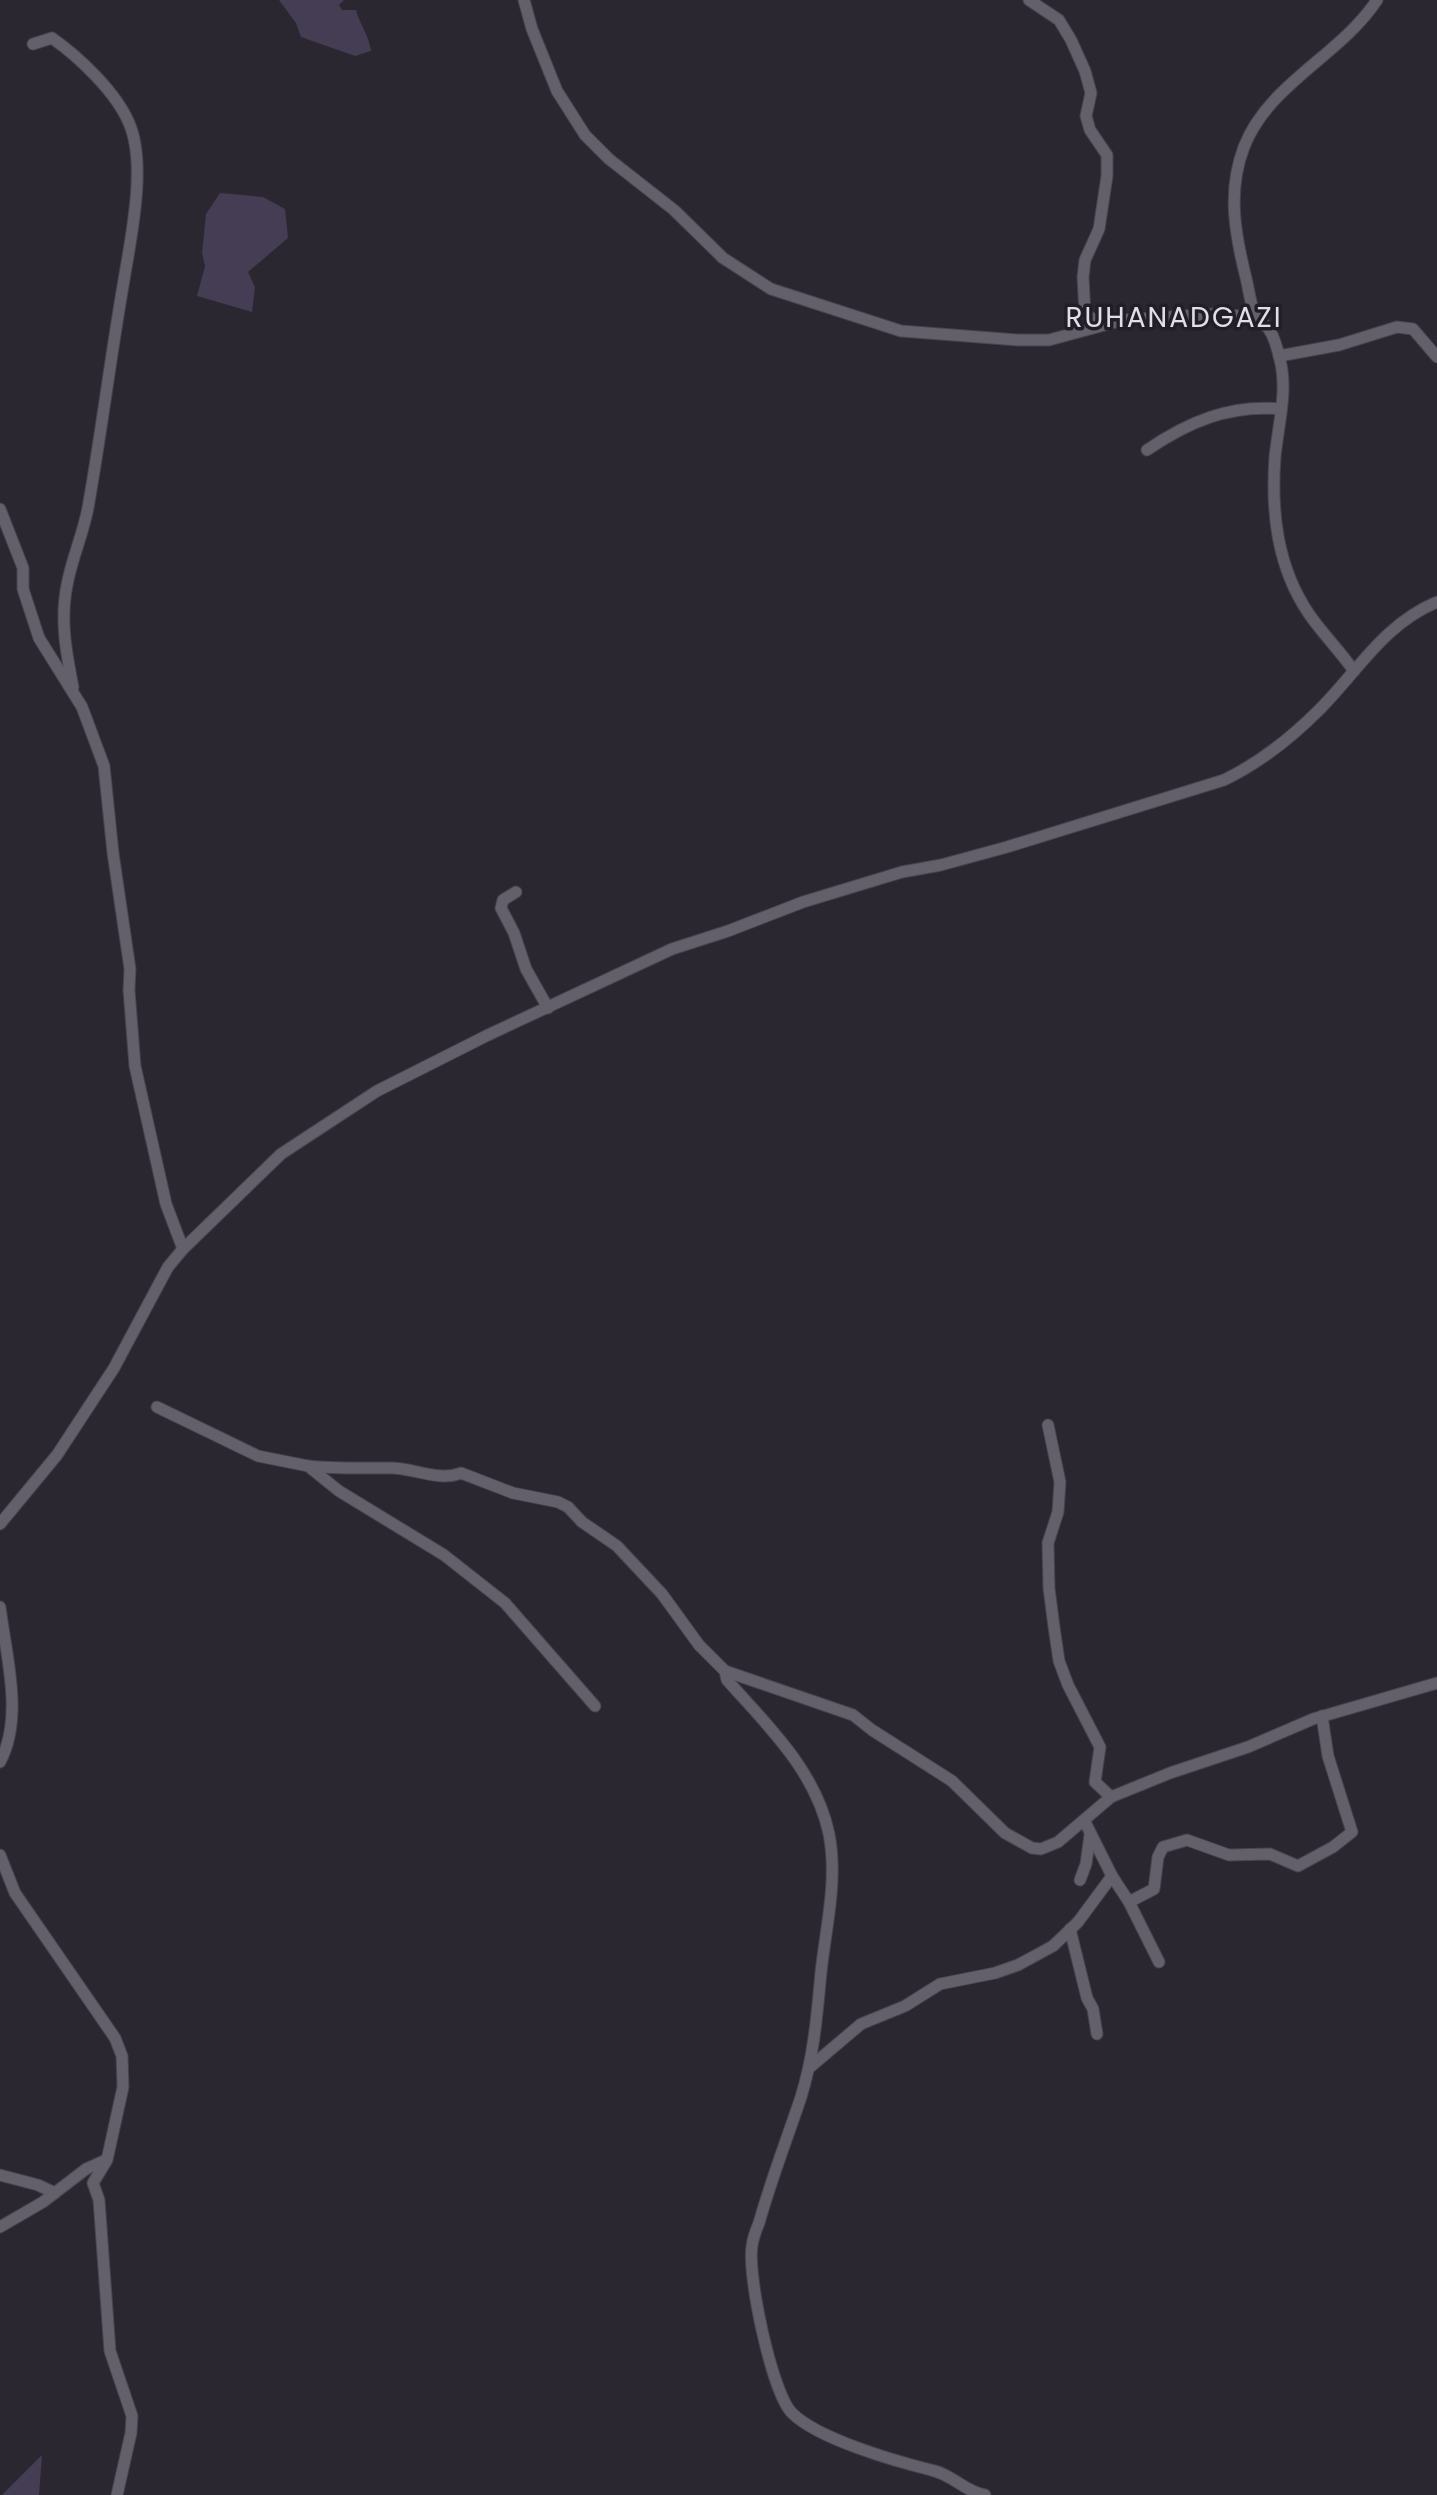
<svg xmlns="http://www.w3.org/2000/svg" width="1437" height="2495" viewBox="0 0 1437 2495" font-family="Poppins,sans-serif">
	<rect width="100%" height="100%" fill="#2a2731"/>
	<g fill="#443d53">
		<path d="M279,0H344L339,5L342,10H356C360,25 369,35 371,51L355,56L301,37L296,23Z"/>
		<path d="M220,193L263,197L285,209L288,238L248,272L255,287L252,312L197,296L205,266L202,253L206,214Z"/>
		<path d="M42,2455L39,2495H2Z"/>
	</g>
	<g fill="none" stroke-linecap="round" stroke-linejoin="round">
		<g stroke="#46444c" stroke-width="13">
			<g id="minor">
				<path d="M524,0L532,29L557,91L585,135L609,159L674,210L723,258L771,289L901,331L1018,340H1049L1123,320L1213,314L1255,317"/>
				<path d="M1029,0L1059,20L1071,40L1085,71L1091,93L1086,116L1090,130L1107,155V176L1099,229L1085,260L1083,277L1085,313L1100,325"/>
				<path d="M33,44L52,38C79,57 116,92 129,123C147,164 131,237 124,280C111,354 102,428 89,502C85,530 72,557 67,585C60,620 66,652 73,687"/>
				<path d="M1279,356L1339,345L1397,327L1413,329L1437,357"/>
				<path d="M1147,450C1188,422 1230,404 1281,409"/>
				<path d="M0,509L23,568V589L39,638L82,707L104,766L113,853L130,969L129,990L135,1066L166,1204L183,1249"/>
				<path d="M1354,671C1340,651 1322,633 1309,614C1277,567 1271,512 1275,457C1278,426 1288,391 1280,360C1278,351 1275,339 1270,331C1266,324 1258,321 1255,314C1250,303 1249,290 1246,278C1235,234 1227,191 1244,147C1268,84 1341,55 1377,0"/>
				<path d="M516,892L503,900L501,908L514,933L526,969L548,1008"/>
				<path d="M157,1407L258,1456L308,1466L339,1491L444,1555L505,1603L595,1706"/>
				<path d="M1048,1425L1060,1482L1058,1512L1048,1543L1049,1588L1054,1627L1059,1661L1068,1685L1100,1747L1095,1782L1111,1797"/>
				<path d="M308,1466C336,1469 363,1468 391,1468C414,1468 440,1482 461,1473L513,1493L558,1502L568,1507L582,1522L617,1546L662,1594L699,1645L725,1671L727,1680C767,1725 816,1771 829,1834C838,1880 826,1926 821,1972C817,2015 814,2055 801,2097C787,2139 771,2180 759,2223C756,2230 753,2238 752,2246C747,2275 772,2393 792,2413C818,2439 895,2461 931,2470C952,2474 965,2492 985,2495"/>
				<path d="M0,1524L57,1455L114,1368L168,1267L183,1249L281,1154L377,1091L488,1035L672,949L728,931L803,902L902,872L941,865L1007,847L1224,780C1259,763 1291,738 1319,710C1357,672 1385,623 1437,602"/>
				<path d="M0,1607C6,1656 24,1717 0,1762"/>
				<path d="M725,1671L853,1715L872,1730L952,1781L1005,1833L1032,1848L1041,1849L1058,1842L1111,1797L1170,1773L1248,1747L1313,1719L1437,1683"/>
				<path d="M1085,1822L1112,1876L1129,1902L1159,1962"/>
				<path d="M0,1855L15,1893L115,2038L122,2056L123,2087L107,2160L93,2183L99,2200L110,2351L132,2416L131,2433L117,2495"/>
				<path d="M1080,1880L1086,1864L1090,1835"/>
				<path d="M1129,1902L1154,1889L1158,1857L1163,1847L1187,1840L1229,1855L1270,1854L1298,1866L1333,1847L1352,1832L1328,1756L1322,1716"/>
				<path d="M1070,1929L1087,1998L1093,2009L1097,2034"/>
				<path d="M809,2068L861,2024L905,2006L940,1984L995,1973L1018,1965L1053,1946L1078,1922L1112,1876"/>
				<path d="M0,2175L38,2185L55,2193"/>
				<path d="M0,2227L43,2202L86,2169L106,2160"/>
			</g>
		</g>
		<use href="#minor" stroke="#63606b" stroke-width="11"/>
	</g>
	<g text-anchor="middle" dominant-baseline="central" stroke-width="7" stroke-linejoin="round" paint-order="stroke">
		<g font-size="28" letter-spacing="2" fill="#e1dde9" stroke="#211e27">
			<text x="1174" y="317">RUHANADGAZI</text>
		</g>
	</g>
</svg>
